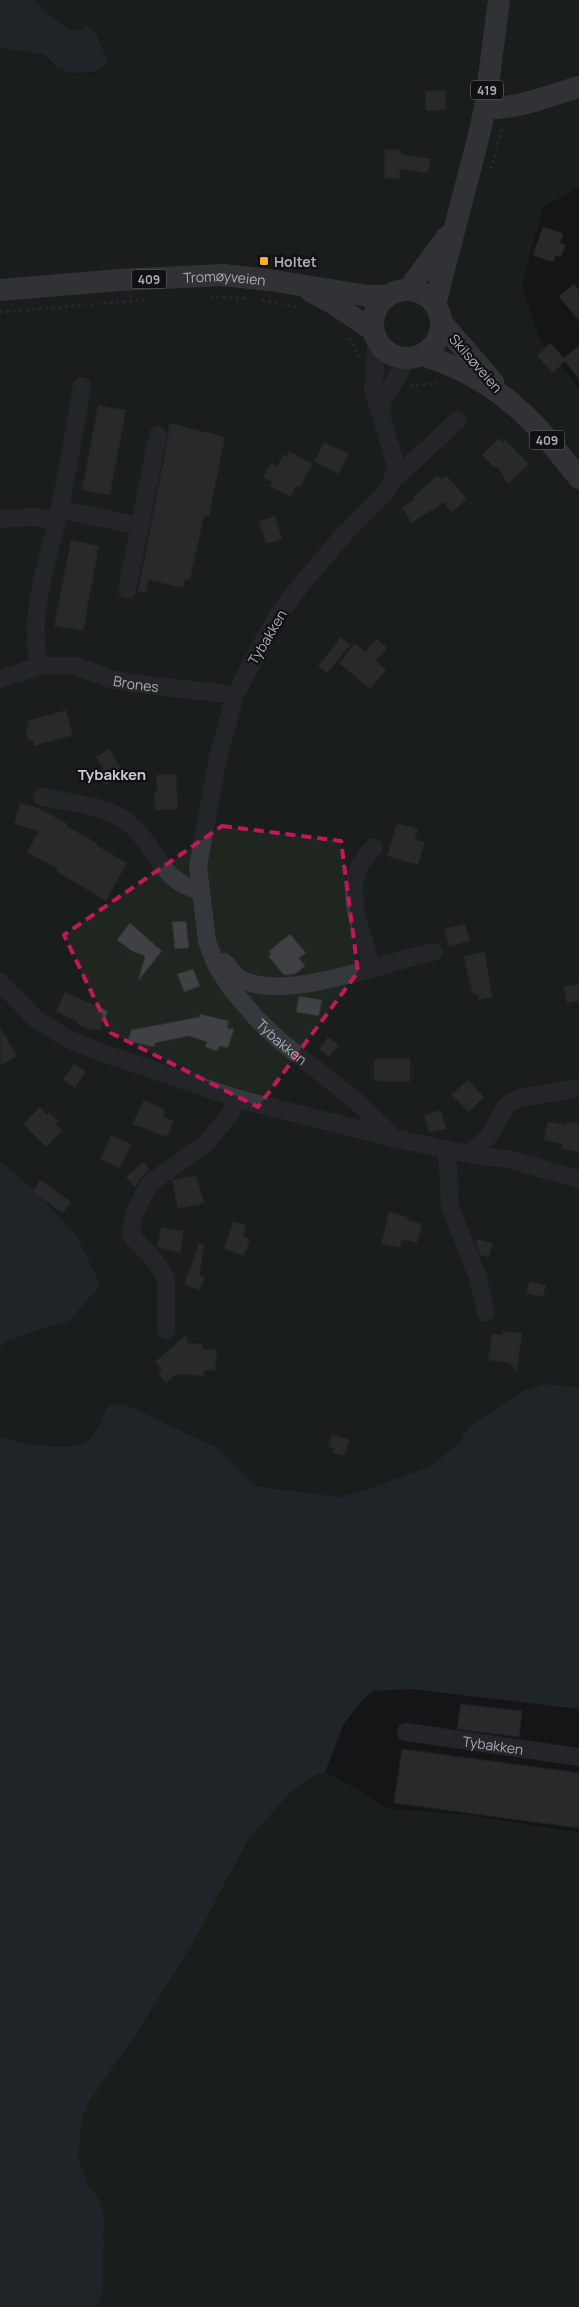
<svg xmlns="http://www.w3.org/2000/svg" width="579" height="2307" viewBox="0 0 579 2307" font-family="Manrope,sans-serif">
	<rect width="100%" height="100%" fill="#161618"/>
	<g fill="#1e261f">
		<path d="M34,0H579V187L543,207L522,285L540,339L579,388V1387L542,1384L469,1427L459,1443L431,1466L367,1489L340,1497L255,1486L108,1406C103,1417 98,1432 88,1440C70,1454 21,1443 0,1437V1347L8,1341L37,1330L69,1321L96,1291L100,1284L31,1188L0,1160V48C16,50 43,49 51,64L89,74L96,72L108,62L97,35L86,26L79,31C61,28 46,13 34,0Z"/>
		<path d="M325,1772L355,1788L385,1808L468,1815L579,1832V2307H97L103,2290L104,2214L99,2199L88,2185L78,2156L83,2116L89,2102L140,2028L193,1943L250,1837L292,1791L317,1774Z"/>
	</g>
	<g fill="#2c353c">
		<path d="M0,0H34C46,13 61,28 79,31L86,25L97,35L108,62L96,72L70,73L57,68L47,57L41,54L0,48Z"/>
		<path d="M0,1160L31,1188L77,1236L100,1284L96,1291L69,1321L37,1330L8,1341L0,1347Z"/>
		<path d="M542,1384L579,1387V1709L412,1689L373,1691L364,1698L344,1723L325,1772L317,1774L292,1791L250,1837L193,1943L140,2028L89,2102L83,2116L78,2156L88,2185L99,2199L104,2214L103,2290L97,2307H0V1437C21,1443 70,1454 88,1440C98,1432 103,1417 108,1406L123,1403L217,1448L255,1486L340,1497L367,1489L431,1466L459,1443L469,1427L523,1391Z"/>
	</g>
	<g fill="#404145" stroke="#303034">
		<path d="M446,90V110L426,111L425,91Z"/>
		<path d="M385,149L401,150V154L431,159L428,173L400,169V179L384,178Z"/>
		<path d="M543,227L563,234L560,243L566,245L561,257L556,255L553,262L533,255Z"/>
		<path d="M574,284L579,290V321L559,296Z"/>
		<path d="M550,343L564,358L579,346V379L565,361L553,373L537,356Z"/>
		<path d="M98,405L126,410L110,495L82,490Z"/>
		<path d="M169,423L225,437L209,517L204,516L190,580L185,579L183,588L148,580L146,593L138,591L168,437Z"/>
		<path d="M499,438L503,442L505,440L529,464L508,484L497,466L495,468L482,455Z"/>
		<path d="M324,442L349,454L339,474L314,462Z"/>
		<path d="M289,451L313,464L300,487L296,486L291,497L270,486L272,482L263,477L271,463L277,466L283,455L286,456Z"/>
		<path d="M438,475L441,479L446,475L467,499L452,512L443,502L432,512L431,510L412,523L402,508L415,499L413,497Z"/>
		<path d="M275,516L282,539L266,544L259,521Z"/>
		<path d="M71,540L99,546L83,631L54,626Z"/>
		<path d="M341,637L350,645L327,673L318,666Z"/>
		<path d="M377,639L387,648L376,661L386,670L370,689L339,663L355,643L365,652Z"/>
		<path d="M66,710L73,735L34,746L33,740L28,741L25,729L29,727L27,721Z"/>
		<path d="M109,749L124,774L105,785L98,773L104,769L96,757Z"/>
		<path d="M176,774L178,809L155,810L154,792H157L156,775Z"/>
		<path d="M20,803L38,808L68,824L66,826L97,843L96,845L127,863L106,901L56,871L58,869L27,852L39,831L14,824Z"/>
		<path d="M397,823L418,829L415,839L425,842L418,865L387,856Z"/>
		<path d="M186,921L189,948L175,949L172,922Z"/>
		<path d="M130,923L162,951L138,981L145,956L132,951L117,940Z"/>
		<path d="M465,924L470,941L449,947L444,929Z"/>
		<path d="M290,934L306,953L299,958L305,966L295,974L284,975L268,956L271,954L269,951Z"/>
		<path d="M485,952L492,997L479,1000L478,995L472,993L464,956Z"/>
		<path d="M193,969L200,986L184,992L177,974Z"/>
		<path d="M579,984V1001L567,1003L563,986Z"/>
		<path d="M65,992L108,1011L100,1031L92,1028L91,1030L77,1024L78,1022L56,1011Z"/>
		<path d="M299,996L322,1000L319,1016L296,1012Z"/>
		<path d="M200,1014L229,1021L227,1028L234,1029L228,1048L219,1046L217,1051L205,1047L207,1042L189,1036L155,1043L154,1047L128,1041L131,1030L199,1017Z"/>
		<path d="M0,1027L17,1056L0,1066Z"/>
		<path d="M328,1037L339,1045L329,1057L319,1049Z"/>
		<path d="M410,1058V1082L374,1081V1059Z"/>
		<path d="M74,1064L86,1071L75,1088L63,1080Z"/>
		<path d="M468,1080L484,1097L469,1112L451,1095Z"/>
		<path d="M144,1100L165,1109L163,1117L174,1121L167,1137L132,1124Z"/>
		<path d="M40,1107L47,1115L49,1112L58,1121L56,1124L62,1131L46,1147L23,1124Z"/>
		<path d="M441,1110L446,1129L429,1133L424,1115Z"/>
		<path d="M548,1122L566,1125L567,1122L579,1124V1152L561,1149L562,1144L544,1140Z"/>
		<path d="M111,1135L131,1144L120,1168L100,1159Z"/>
		<path d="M143,1162L150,1170L142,1176L135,1187L126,1177Z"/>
		<path d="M196,1175L204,1203L178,1209L172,1180Z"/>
		<path d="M40,1180L71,1202L63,1213L32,1192Z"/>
		<path d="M389,1212L408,1217L407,1220L422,1224L417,1243L402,1239L400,1248L381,1244Z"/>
		<path d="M233,1221L246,1225L243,1237L250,1239L244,1256L224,1249Z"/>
		<path d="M161,1227L184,1231L180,1253L157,1247Z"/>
		<path d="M477,1239L493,1243L489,1257L480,1255L476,1243Z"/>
		<path d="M199,1243L204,1244L200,1275L205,1277L200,1290L184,1284Z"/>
		<path d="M529,1281L546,1285L543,1297L526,1293Z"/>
		<path d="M503,1331L522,1333L517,1373L510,1363L488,1360L492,1334L502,1335Z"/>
		<path d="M186,1335L188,1343L202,1344L203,1349H217L215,1371L204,1370V1376L177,1374L166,1383L158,1373L162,1370L155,1362Z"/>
		<path d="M332,1434L350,1440L344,1456L332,1453L334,1449L328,1447Z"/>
		<path d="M461,1704L522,1711L519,1737L457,1729Z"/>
		<path d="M402,1749L579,1773V1828L394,1803Z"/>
	</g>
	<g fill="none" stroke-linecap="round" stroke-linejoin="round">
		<g stroke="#3d3f44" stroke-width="3" stroke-dasharray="2.5 4" stroke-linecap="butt">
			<path d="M491,169L502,129"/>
			<path d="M210,296L249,299"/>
			<path d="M262,300L300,308"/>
			<path d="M0,312L144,300"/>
			<path d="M349,338L359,357"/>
			<path d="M410,386L441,383"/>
		</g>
		<g stroke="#37383d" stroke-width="18">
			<path id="s1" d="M377,342L373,389L395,463V473L386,492L346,532L301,585L277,616L235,695L217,762L198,866L207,941L216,965L230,987L256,1018L279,1040L355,1100L394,1138L472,1155L507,1159L579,1179"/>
			<path d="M381,415L383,400L408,358"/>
			<path d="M392,481L458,420"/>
			<path d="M59,509L140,526"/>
			<path d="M0,519L33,517L57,520"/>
			<path d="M127,590L158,435"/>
			<path d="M40,666C26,618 49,559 59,511C68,470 75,428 82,386"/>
			<path id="s2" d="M0,679L40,666H76L111,679L131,683L235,695"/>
			<path d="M42,797C65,802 100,805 120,817C155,837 156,881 199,890"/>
			<path d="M224,962C229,965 233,975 239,978C280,1004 388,961 434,952"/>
			<path d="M372,968C364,938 346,899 358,869C361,861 368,854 374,847"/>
			<path d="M0,982L36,1019L66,1038L105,1054L239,1099L394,1138"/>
			<path d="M447,1149L450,1207L478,1278L486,1313"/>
			<path d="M472,1155L474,1149L488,1137L507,1105L519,1098L579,1088"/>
			<path d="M166,1330V1277L155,1261L132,1236L131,1230L135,1212L149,1184L205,1144L229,1116L239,1099"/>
			<path id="s3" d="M406,1732L579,1757"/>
		</g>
		<g stroke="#53555c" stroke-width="22">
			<path d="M485,108C519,109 547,96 579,87"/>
			<path id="s4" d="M0,290L119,280L223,275L269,280L368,296H387"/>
			<path d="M408,290L447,237"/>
			<circle cx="407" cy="324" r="34"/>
			<path d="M310,291L331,302L374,331"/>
			<path d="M435,304L478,139L485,108L499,0"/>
			<path d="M441,322L493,382"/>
			<path d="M422,355C460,366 499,389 527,417C546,435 562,458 579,478"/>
		</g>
	</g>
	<path d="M0 0H579V2307H0ZM222,826L341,841L358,972L258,1107L111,1033L64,935Z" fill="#161618" fill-opacity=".55" fill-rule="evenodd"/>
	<path fill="none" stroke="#c2185b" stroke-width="4" stroke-dasharray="10 6" stroke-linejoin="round" d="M222,826L341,841L358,972L258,1107L111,1033L64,935Z"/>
	<rect fill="#f2b134" stroke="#111113" stroke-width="2" x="259" y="256" width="10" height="10" rx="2.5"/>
	<g text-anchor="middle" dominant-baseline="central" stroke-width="4.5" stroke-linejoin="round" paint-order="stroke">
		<g fill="#111113" stroke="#7b7e86" stroke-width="1">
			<rect x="471" y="80.5" width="32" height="19" rx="4"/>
			<rect x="131.5" y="269.5" width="35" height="19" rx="4"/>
			<rect x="529.5" y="430.5" width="35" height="19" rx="4"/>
		</g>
		<g font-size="12" font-weight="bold" fill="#a8adb8">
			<text x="487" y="90">419</text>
			<text x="149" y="279">409</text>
			<text x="547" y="440">409</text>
		</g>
		<g font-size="14" font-weight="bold" fill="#a8adb8" stroke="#111113" text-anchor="start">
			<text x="274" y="261">Holtet</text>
		</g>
		<g font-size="14" fill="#a8adb8" stroke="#111113">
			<text stroke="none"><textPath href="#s4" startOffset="225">Tromøyveien</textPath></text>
			<text transform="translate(476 363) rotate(49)">Skilsøveien</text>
			<text transform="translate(267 637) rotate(-59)">Tybakken</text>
			<text stroke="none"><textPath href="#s2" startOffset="141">Brones</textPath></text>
			<text stroke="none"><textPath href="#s1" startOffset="788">Tybakken</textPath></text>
			<text stroke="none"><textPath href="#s3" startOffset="88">Tybakken</textPath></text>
		</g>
		<g font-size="15" font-weight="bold" fill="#c9ccd4" stroke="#111113">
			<text x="112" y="774">Tybakken</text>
		</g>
	</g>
</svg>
